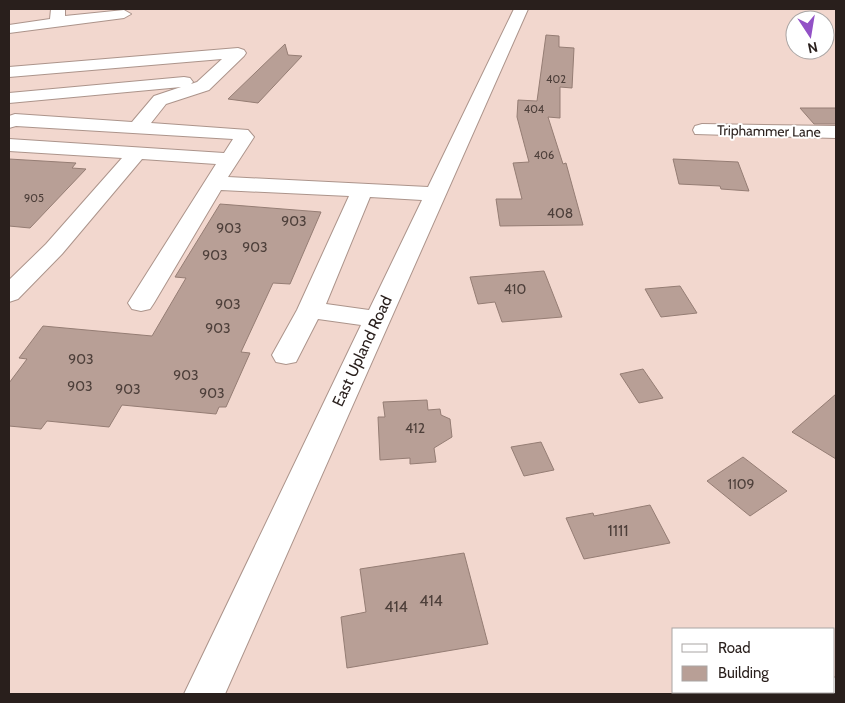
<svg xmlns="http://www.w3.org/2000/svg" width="845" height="703" viewBox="0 0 845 703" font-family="Cabin,sans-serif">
	<rect width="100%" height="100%" fill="#f2d7ce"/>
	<g fill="#b89f96" stroke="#957d74">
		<path d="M546,35L559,36V47L574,48L572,88L560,87V118L548,117L563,164L566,163L583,225L500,226L496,199H522L513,163L529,162L517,117L518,100L537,101Z"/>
		<path d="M285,44L288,55L302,56L258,103L228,99Z"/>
		<path d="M800,108H836V124H814Z"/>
		<path d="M9,159L76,163L72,168L86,169L30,228L9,226Z"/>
		<path d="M673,159L738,162L749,191L721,189L720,186L679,184Z"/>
		<path d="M220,204L321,212L290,284L273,283L241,352L250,353L226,407H219L216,414L122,405L109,427L47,421L41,429L9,426V383L27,359L19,358L43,326L152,336L186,278L175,277Z"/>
		<path d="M544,271L562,317L502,322L495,302L478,304L470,277Z"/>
		<path d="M680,286L697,313L661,317L645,289Z"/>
		<path d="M643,369L663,398L639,403L620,374Z"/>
		<path d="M836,394V459L792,432Z"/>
		<path d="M427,400L428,410L440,409L441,415L450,419L452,437L434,448L436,462L410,464V458L380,460L378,417H385L383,402Z"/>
		<path d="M541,442L554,470L524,476L511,447Z"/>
		<path d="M743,457L787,491L750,516L707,481Z"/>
		<path d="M650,505L670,543L584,559L566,518L593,513L594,516Z"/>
		<path d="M464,553L488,644L347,668L341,617L366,612L360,569Z"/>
	</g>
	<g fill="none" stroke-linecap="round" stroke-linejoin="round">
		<g stroke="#ac948b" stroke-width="2">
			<g id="minor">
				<path d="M51,9H65V16L124,10L131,14L124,18L9,33V25L50,19Z"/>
				<path d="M514,9H528L225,694H184L361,325L318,319L296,362L286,364L276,362L272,355L297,310L349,196L221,190L154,303L150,309L141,311L132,309L128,303L216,164L142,159L62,254L18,299L9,302V280L46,244L122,158L9,151V139L224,153L233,139L16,126L9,128V116L15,114L132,122L154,96L181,87L9,103V93L184,77L190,78L193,82L191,84L197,82L222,59L9,77V67L238,48L244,50L246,53L244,56L209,90L166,104L151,123L248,130L254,137L228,177L428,187ZM370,197L422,200L369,310L326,304Z"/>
				<path d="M702,124L836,126V138L695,134L693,130L695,126Z"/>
				<path d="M834,677L836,680V694H792L793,692H834Z"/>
			</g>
		</g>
		<use href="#minor" fill="#fff" fill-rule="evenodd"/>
	</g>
	<g text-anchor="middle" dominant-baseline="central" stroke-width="4" stroke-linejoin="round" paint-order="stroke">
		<g font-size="11" fill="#4d3f3a">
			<text x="556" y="79">402</text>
			<text x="534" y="109">404</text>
			<text x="544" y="155">406</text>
			<text x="34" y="198">905</text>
		</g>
		<g font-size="14" fill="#291f1c" stroke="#fff">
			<text transform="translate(769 131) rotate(1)">Triphammer Lane</text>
		</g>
		<g font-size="14" fill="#4d3f3a">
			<text x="560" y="213">408</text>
			<text x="294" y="221">903</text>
			<text x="229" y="228">903</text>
			<text x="255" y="247">903</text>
			<text x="215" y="255">903</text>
			<text x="515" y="289">410</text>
			<text x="228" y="304">903</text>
			<text x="218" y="328">903</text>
			<text x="81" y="359">903</text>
			<text x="186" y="375">903</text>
			<text x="80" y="386">903</text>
			<text x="128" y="389">903</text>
			<text x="212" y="393">903</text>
			<text x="415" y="428">412</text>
			<text x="741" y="484">1109</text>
		</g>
		<g font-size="16" fill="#291f1c" stroke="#fff">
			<text transform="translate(362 351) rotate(-65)">East Upland Road</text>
		</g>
		<g font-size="16" fill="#4d3f3a">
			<text x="618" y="530">1111</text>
			<text x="431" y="600">414</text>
			<text x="396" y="606">414</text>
		</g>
	</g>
	<rect width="845" height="703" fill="none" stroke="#291f1c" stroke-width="20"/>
	<rect x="672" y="628" width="162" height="65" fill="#ffffff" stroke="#a9a5a4"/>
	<rect x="682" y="644" width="25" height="8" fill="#ffffff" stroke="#a9a5a4"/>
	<text x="718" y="653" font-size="15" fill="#291f1c">Road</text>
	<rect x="682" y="666" width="25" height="15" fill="#b89f96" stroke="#a9a5a4"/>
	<text x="718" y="678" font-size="15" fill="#291f1c">Building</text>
	<g transform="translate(810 35) rotate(168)"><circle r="24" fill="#ffffff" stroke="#a9a5a4"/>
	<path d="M0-4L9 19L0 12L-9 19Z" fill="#9251c6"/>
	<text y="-8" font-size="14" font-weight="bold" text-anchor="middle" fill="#291f1c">N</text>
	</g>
</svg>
